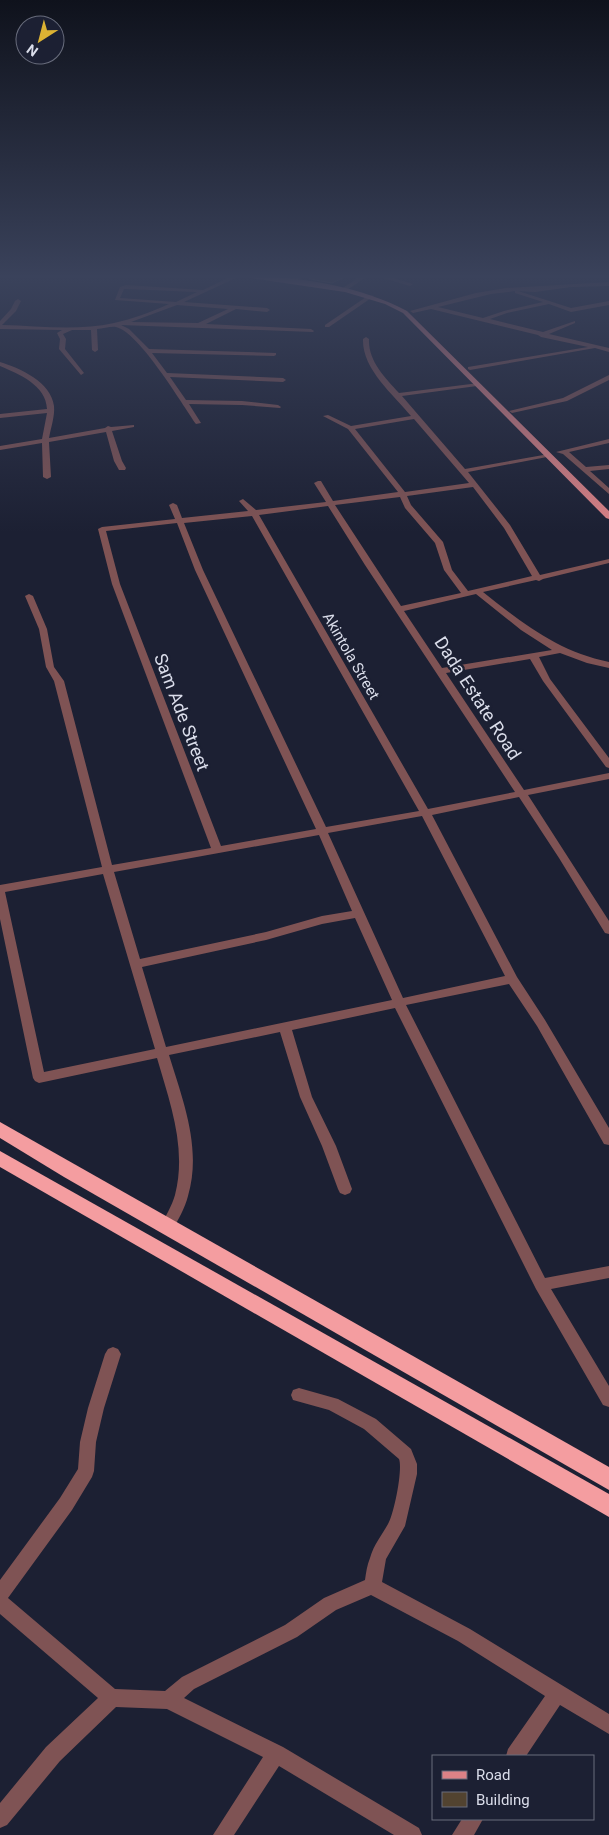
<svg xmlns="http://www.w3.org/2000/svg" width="609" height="1835" viewBox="0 0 609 1835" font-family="Roboto,sans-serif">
	<rect width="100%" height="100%" fill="#1c2033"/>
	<path fill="#524330" stroke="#93826d" d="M310,275H349L332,283L310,279Z"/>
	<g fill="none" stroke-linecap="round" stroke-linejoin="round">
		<g fill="#7f5354" fill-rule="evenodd">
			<path d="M234,275L240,276L184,302L267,308L270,310L267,312L236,309L206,324L311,329L314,331L313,332L121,325L129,329L149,349L276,353V355L274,356L152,353L167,373L283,378L286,380L283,382L170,377L186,400L242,401L278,405L281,407L280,408L242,405L189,404L201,423L196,424C182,404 139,332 116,327C111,326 103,329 97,329L98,350L95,352L92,350L91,330H72L63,334L66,339L65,349L84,373L81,375L59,349L60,339L57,333L62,330L0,329V321L11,309L15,301L18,299L21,301L16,311L2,325C39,326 78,331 114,323C133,319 151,312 169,304L115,300L120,287L126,285L203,290ZM124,289H126L197,292L176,302L120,298ZM177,305L228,309L198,323L131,322Z"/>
			<path d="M298,275H305L295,282H291V280Z"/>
			<path d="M362,275H369L347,290H343V288Z"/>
			<path d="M373,275H383L413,284L410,286Z"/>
			<path d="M609,282V286L571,287L535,292L518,291L571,308L609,301V305L571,312L549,304L507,313L490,319L543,332L575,321V323L549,334L609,348V352L595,348L470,370L468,369V367L588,347L541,337L538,335L431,309L413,313L410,311L476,293L506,288ZM515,291V293L543,302L504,311L483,318L438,307L491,294Z"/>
			<path d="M369,295L374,296L329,327H325V325Z"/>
			<path d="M366,337L369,339C368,361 385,378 399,393L479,383V385L477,386L402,396L465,469L549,454L551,455L547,457L468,472L510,525L540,575L609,559V563L543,579L539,581L536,580L483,592C522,623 559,652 609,662V668L587,663L560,653L539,657L550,679L609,758V768L606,767L543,681L530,659L446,673L524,790L609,773V779L528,795L609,921V934L605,933L559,858L519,797L432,815L517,977L545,1020L609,1128V1145L604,1144L537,1026L509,984L406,1005L545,1278L609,1266V1278L551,1289L609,1386V1407L603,1405L536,1289L395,1008L292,1030L312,1097L336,1146L352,1189L350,1193L345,1195L340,1193L338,1189L322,1146L300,1097L280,1032L169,1055C183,1101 202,1148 188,1196C185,1208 178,1220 172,1231L167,1233L162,1231L160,1227C165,1217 172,1206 175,1195C187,1148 170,1103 157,1058L39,1083L35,1081L33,1078L0,919V885L102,867L54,681L46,667L39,629L25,596L29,594L33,596L47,629L54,667L64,681L112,865L211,848L112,584L98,529L102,527L175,519L169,505L173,503L177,505L182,518L248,511L239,501L243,499L256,510L326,502L314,483L318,481H321L333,501L398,492L348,429L323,416L328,415L351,426L411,416C393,394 362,369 363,339ZM414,419L469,483L405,492L355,429ZM473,487L504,528L532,576L468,591L452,570L443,542L411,505L407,496ZM400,497L405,508L435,543L444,570L461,593L401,606L335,505ZM328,506L365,565L515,792L428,809L259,515ZM252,516L419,811L326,827L203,570L184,523ZM177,523L195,570L316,829L221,846L120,584L106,531ZM476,594L521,630L552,650L442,668L404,611ZM422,816L505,976L403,998L328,833ZM319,835L352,911L322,916L266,932L140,959L114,872ZM103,874L155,1049L44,1072L5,892ZM355,918L392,1000L166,1047L142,967L266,940L322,924Z"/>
			<path d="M0,362C20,368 51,382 54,406C55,416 51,427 49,438L105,428L108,426L111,427L134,425V427L112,431L122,461L126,468L125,470H119L114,461L106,432L49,442L51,477L47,479L43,477L42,443L0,450V446L42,439L47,413L0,418V414L47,409C46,385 19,374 0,366Z"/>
			<path d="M609,375V380L567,401L512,413L509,411L563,398Z"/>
			<path d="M609,439V443L569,452L586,467L609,465V469L590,471L609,488V494L563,454L556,452Z"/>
			<path d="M113,1347L118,1349L121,1354L104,1408L96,1442L94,1471L92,1477L72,1510L8,1598L115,1689L165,1691L182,1677L285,1625L324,1598L365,1580C366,1573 367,1565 370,1558C374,1544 382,1535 388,1524C394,1514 403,1469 399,1459L364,1429L329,1410L293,1400L291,1395L293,1390L299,1388L338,1399L376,1419L411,1449L417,1464V1474L405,1526L386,1559L382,1582L470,1629L609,1714V1734L560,1705L526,1756H506L508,1749L545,1696L458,1641L371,1595L336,1610L297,1637L194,1689L184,1698L283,1747L419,1828L422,1835H394L279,1766L234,1835H213L263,1757L167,1709L116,1707L60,1761L7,1825L0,1828V1803L46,1747L98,1698L0,1614V1580L60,1498L78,1469L80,1442L88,1408L105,1354L108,1349Z"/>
			<path d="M462,1819H483L474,1835H452Z"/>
		</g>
		<path fill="#dc8286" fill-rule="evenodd" d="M231,275C288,275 357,284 407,311L609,511V519L606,518L403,313L385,304L345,292Z"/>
		<g fill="#f49da0" fill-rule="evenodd">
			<path d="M0,1122L609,1467V1490L64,1177L0,1138Z"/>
			<path d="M0,1151L609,1494V1517L0,1167Z"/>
		</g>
	</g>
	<linearGradient id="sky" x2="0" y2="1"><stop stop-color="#0f121c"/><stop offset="0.52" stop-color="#3a425b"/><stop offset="1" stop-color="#3a425b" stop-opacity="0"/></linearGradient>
	<rect width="609" height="532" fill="url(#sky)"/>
	<g text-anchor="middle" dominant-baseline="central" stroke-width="5" stroke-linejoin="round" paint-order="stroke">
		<g font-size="15" fill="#daddea" stroke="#1c2033">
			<text transform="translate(351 656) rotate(60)">Akintola Street</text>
		</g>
		<g font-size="18" fill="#daddea" stroke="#1c2033">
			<text transform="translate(478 698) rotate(57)">Dada Estate Road</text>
			<text transform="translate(182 712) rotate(69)">Sam Ade Street</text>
		</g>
	</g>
	<rect x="432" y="1755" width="162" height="65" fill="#1c2033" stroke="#686c7c"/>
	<rect x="442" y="1771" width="25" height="8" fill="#dc8286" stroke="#686c7c"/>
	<text x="476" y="1780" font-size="15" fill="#daddea">Road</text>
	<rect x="442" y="1792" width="25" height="15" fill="#524330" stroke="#686c7c"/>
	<text x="476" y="1805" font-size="15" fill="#daddea">Building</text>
	<g transform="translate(40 40) rotate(216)"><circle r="24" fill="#1c2033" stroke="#686c7c"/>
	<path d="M0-4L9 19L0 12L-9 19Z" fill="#dcb233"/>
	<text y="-8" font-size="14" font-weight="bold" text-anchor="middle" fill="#daddea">N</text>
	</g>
</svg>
